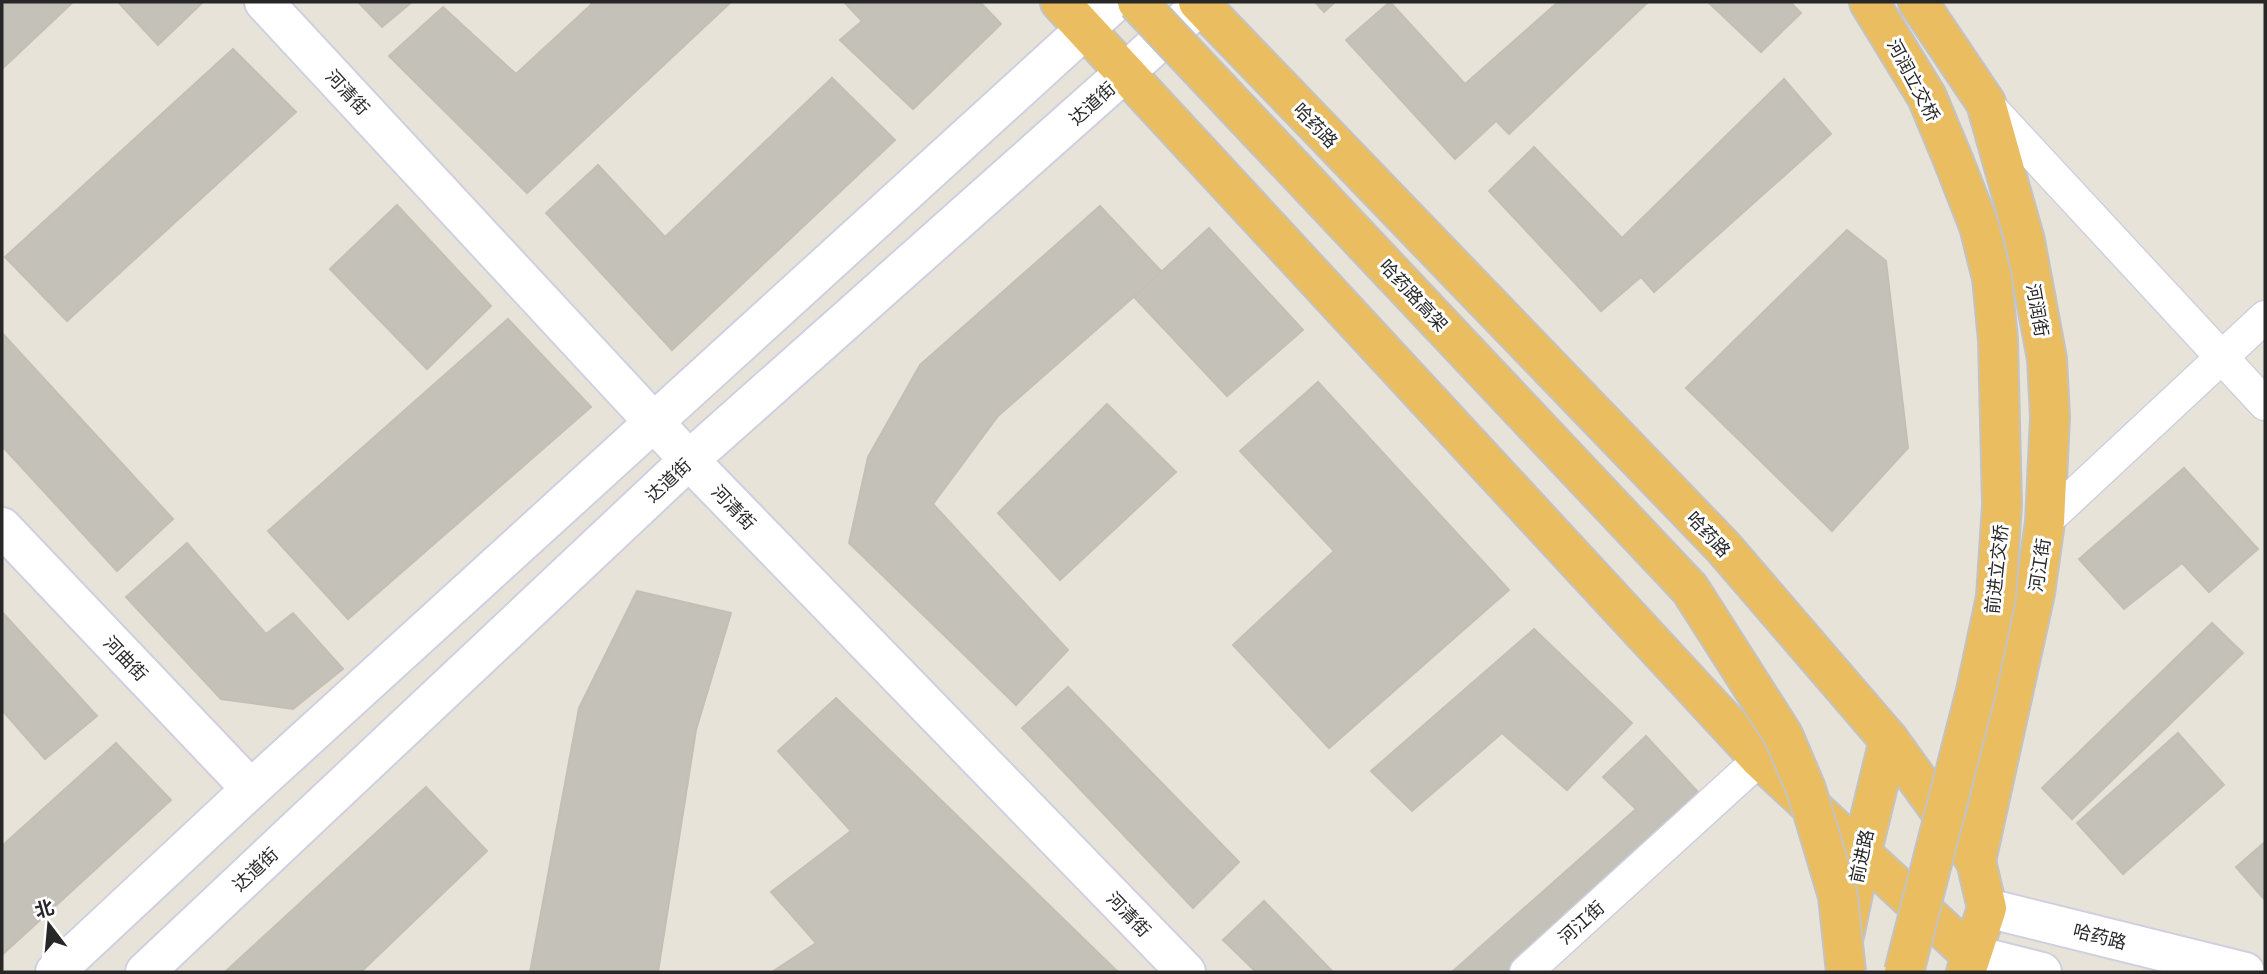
<svg xmlns="http://www.w3.org/2000/svg" width="2267" height="974" viewBox="0 0 2267 974" font-family="Commissioner,'Noto Sans SC',sans-serif">
	<rect width="100%" height="100%" fill="#e8e3d9"/>
	<g fill="#c4c1b8" stroke="#c3bfb4" stroke-width="2">
		<path d="M2,2H73L2,69Z"/>
		<path d="M118,2H203L158,45Z"/>
		<path d="M358,2H412L382,27Z"/>
		<path d="M594,2H731L527,193L389,56L443,7L516,74Z"/>
		<path d="M844,2H980L1001,24L913,109L840,40L862,21Z"/>
		<path d="M1315,2H1335L1324,12Z"/>
		<path d="M1390,2L1465,84L1558,2H1648L1509,134L1496,121L1455,159L1346,40Z"/>
		<path d="M1708,2H1790L1801,13L1761,52Z"/>
		<path d="M233,49L296,112L67,321L5,257Z"/>
		<path d="M832,78L895,140L672,350L546,213L598,165L665,237Z"/>
		<path d="M1784,79L1831,134L1654,292L1641,277L1601,311L1489,191L1534,147L1622,238Z"/>
		<path d="M397,205L491,306L427,369L330,269Z"/>
		<path d="M1100,206L1162,272L998,416L933,504L1068,650L1016,705L849,543L868,457L920,365Z"/>
		<path d="M1209,228L1303,330L1227,396L1134,297Z"/>
		<path d="M1847,230L1886,261L1908,448L1832,531L1686,388Z"/>
		<path d="M508,319L591,407L348,619L268,531Z"/>
		<path d="M2,333L173,519L117,571L2,446Z"/>
		<path d="M1318,382L1509,590L1329,748L1233,645L1334,551L1240,451Z"/>
		<path d="M1107,404L1176,472L1060,580L998,513Z"/>
		<path d="M2184,468L2258,549L2209,592L2182,563L2124,609L2079,559Z"/>
		<path d="M187,543L266,634L293,613L343,669L293,709L221,699L126,597Z"/>
		<path d="M637,591L731,613L696,730L658,972H530L579,708Z"/>
		<path d="M2,612L97,716L45,759L2,710Z"/>
		<path d="M2212,623L2243,653L2072,819L2042,788Z"/>
		<path d="M1534,629L1632,723L1567,790L1502,733L1412,811L1371,771Z"/>
		<path d="M1068,687L1239,862L1193,908L1022,728Z"/>
		<path d="M836,698L1118,972H772L816,943L771,892L851,831L778,751Z"/>
		<path d="M2178,733L2224,785L2123,874L2077,823Z"/>
		<path d="M1646,736L1698,792L1506,972H1452L1636,809L1603,777Z"/>
		<path d="M116,743L171,800L2,955V846Z"/>
		<path d="M426,787L487,851L361,972H225Z"/>
		<path d="M2265,842V900L2236,867Z"/>
		<path d="M1264,901L1333,972H1256L1223,940Z"/>
	</g>
	<g fill="none" stroke-linecap="round" stroke-linejoin="round">
		<g stroke="#cfd0df" stroke-width="35">
			<g id="minor">
				<path d="M1986,103L2265,404"/>
				<path d="M2045,522L2265,317"/>
				<path d="M1526,972L1760,759"/>
			</g>
		</g>
		<g stroke="#cfd0df" stroke-width="42">
			<g id="tertiary">
				<path d="M264,2L689,460L1186,972"/>
				<path d="M2,527L251,789"/>
			</g>
		</g>
		<g stroke="#cfd0df" stroke-width="42">
			<g id="secondary">
				<path d="M1987,908L2245,972"/>
				<path d="M1970,954L2042,972"/>
				<path d="M55,972L251,789L1115,2"/>
				<path d="M145,972L689,460L1204,2"/>
			</g>
		</g>
		<g stroke="#c3c3c3" stroke-width="42">
			<g id="trunk">
				<path d="M1060,2L1760,759L1970,954"/>
				<path d="M1198,2L1723,547L1889,740L1976,861L1987,908L1966,972"/>
				<path d="M1869,2L1927,97L1954,162"/>
				<path d="M1918,2L1986,103L2025,241L2047,359L2050,417L2045,522L2035,593L1976,861"/>
				<path d="M1844,936L1862,851L1889,740"/>
			</g>
		</g>
		<use href="#minor" stroke="#fff" stroke-width="32"/>
		<use href="#tertiary" stroke="#fff" stroke-width="38"/>
		<use href="#secondary" stroke="#fff" stroke-width="38"/>
		<use href="#trunk" stroke="#eabe60" stroke-width="38"/>
		<g stroke="#c3c3c3" stroke-width="42" stroke-linecap="butt">
			<g id="trunk-bridge">
				<path d="M1137,2L1690,589L1783,735L1806,789L1838,896L1846,972"/>
				<path d="M1904,972L1976,691L1996,597L2002,505L1998,340L1992,278L1979,226L1954,162"/>
			</g>
		</g>
		<use href="#trunk-bridge" stroke="#eabe60" stroke-width="38"/>
	</g>
	<g text-anchor="middle" dominant-baseline="central" stroke-width="6" stroke-linejoin="round" paint-order="stroke">
		<g font-size="18" fill="#272727" stroke="#fff">
			<text transform="translate(1914 80) rotate(62)">河润立交桥</text>
			<text transform="translate(348 92) rotate(47)">河清街</text>
			<text transform="translate(1092 103) rotate(-42)">达道街</text>
			<text transform="translate(1316 125) rotate(46)">哈药路</text>
			<text transform="translate(1414 295) rotate(47)">哈药路高架</text>
			<text transform="translate(2038 310) rotate(80)">河润街</text>
			<text transform="translate(668 480) rotate(-43)">达道街</text>
			<text transform="translate(734 507) rotate(46)">河清街</text>
			<text transform="translate(1709 534) rotate(47)">哈药路</text>
			<text transform="translate(2039 565) rotate(-81)">河江街</text>
			<text transform="translate(1996 569) rotate(-84)">前进立交桥</text>
			<text transform="translate(126 658) rotate(46)">河曲街</text>
			<text transform="translate(1861 856) rotate(-78)">前进路</text>
			<text transform="translate(255 869) rotate(-43)">达道街</text>
			<text transform="translate(1129 914) rotate(46)">河清街</text>
			<text transform="translate(1581 922) rotate(-42)">河江街</text>
			<text transform="translate(2100 936) rotate(14)">哈药路</text>
		</g>
	</g>
	<rect width="2267" height="974" fill="none" stroke="#272727" stroke-width="7"/>
	<g transform="translate(49 925) rotate(344)" stroke="#ffffff" stroke-width="5" paint-order="stroke">
	<path d="M0-5L12 26L0 18L-12 26Z" fill="#272727"/>
	<text y="-10" font-size="19" font-weight="bold" text-anchor="middle" fill="#272727">北</text>
	</g>
</svg>
